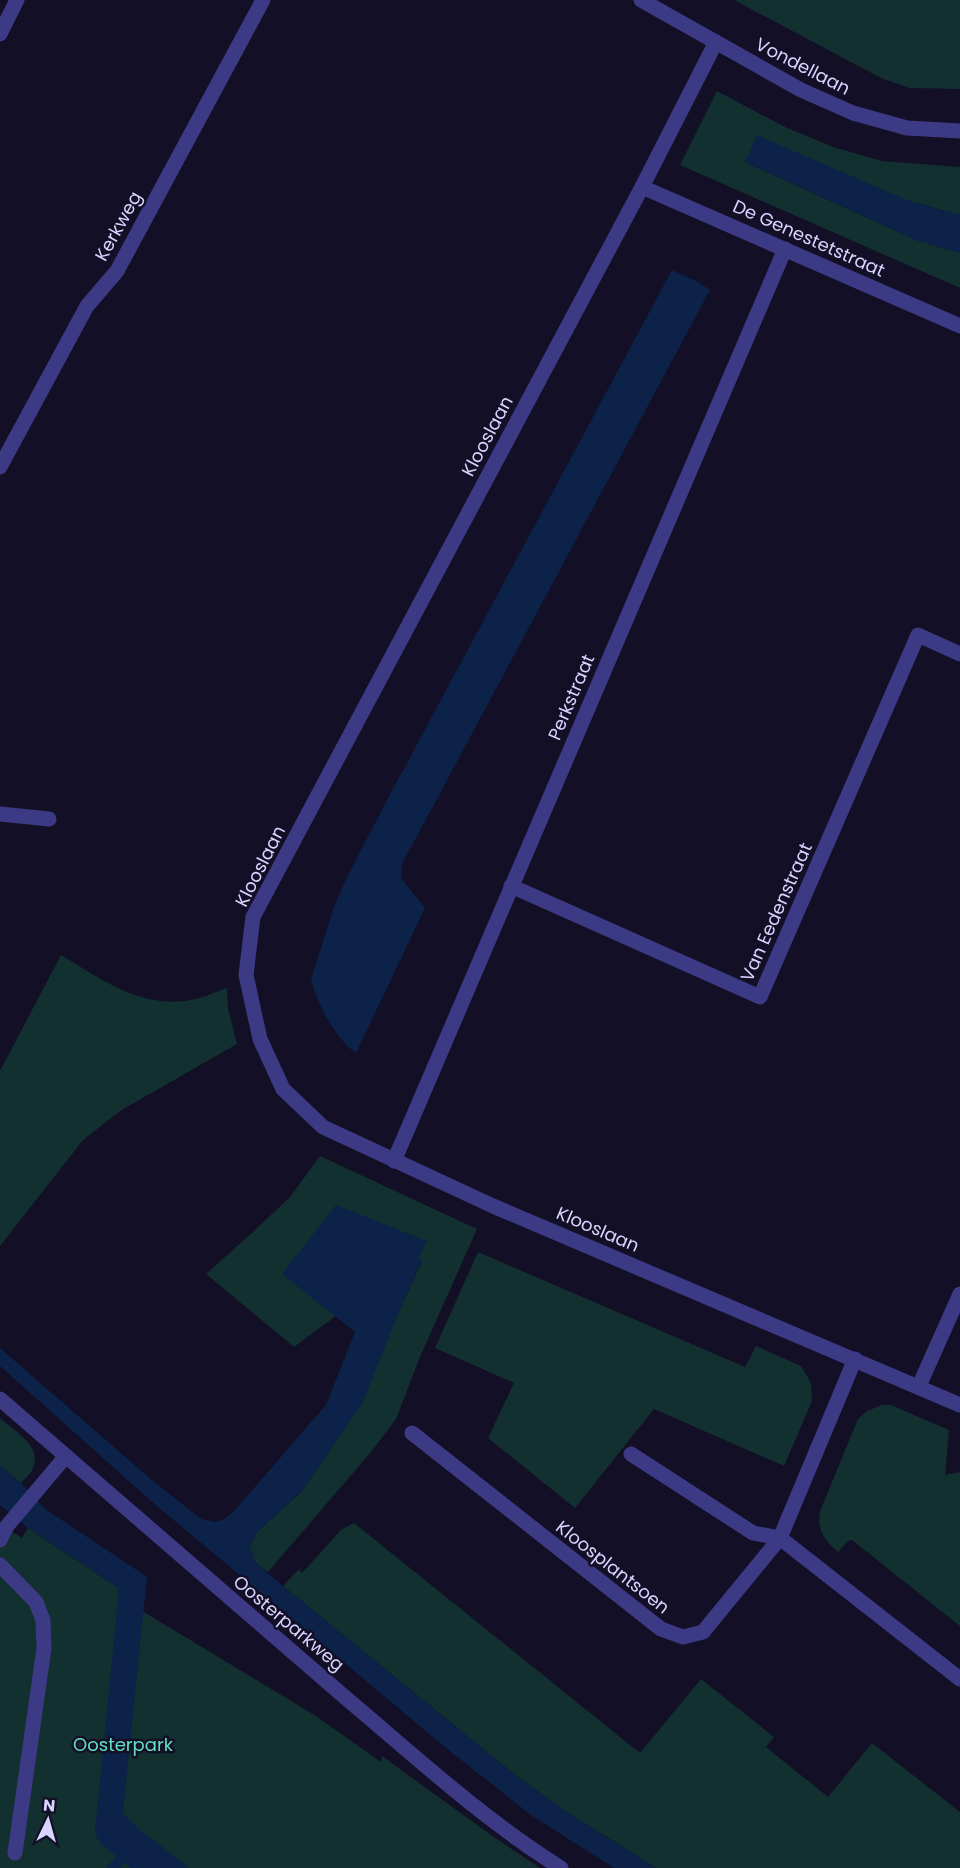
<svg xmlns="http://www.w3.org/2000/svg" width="960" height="1868" font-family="Poppins,sans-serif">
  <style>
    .green { fill: #12302f }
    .water { fill: #0c2248 }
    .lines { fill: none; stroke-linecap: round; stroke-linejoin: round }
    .minor { stroke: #3d3a85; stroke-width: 15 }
    .labels { text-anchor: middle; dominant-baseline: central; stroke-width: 5; stroke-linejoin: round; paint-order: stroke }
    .street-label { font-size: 18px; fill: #d9d4ff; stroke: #130f26 }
    .park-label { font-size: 18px; fill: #5fe0c0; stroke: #130f26 }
  </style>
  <rect width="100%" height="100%" fill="#130f26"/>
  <g class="green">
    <polygon points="734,0 960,0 960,89 910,88 881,78"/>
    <polygon points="717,91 785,127 833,147 882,161 960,167 960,215 909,201 745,162 916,240 960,253 960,288 680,165"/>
    <path d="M61,955C101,979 141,1009 191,1000C203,998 215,992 227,988L228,1008L237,1044L120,1111L83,1140L0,1246V1071Z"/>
    <polygon points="320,1156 477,1229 420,1357 396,1419 371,1452 268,1572 258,1565 253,1558 250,1545 257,1532 302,1491 400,1309 422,1261 418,1258 283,1274 336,1316 294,1347 206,1274 254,1231 290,1197"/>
    <polygon points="478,1252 745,1367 756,1346 801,1366 811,1383 812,1401 784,1466 654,1409 575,1508 488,1438 514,1383 435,1348"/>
    <path d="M882,1405H891L949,1430L945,1475L960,1472V1626L852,1540L848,1541L838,1552C824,1540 817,1530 820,1511L858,1419L867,1411Z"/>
    <path d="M0,1418C13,1430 43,1446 33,1468C31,1474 25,1478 21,1483L0,1466Z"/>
    <polygon points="354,1523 640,1753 701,1679 774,1737 766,1747 828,1797 872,1743 960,1812 960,1868 656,1868 570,1814 519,1778 283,1586 299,1569 302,1573 341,1530"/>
    <polygon points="0,1524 22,1538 28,1528 119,1588 119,1597 316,1716 381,1762 382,1756 491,1835 540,1868 0,1868"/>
  </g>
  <g class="water">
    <polygon points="757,135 909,201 960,215 960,253 916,240 745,162"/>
    <path d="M672,270L698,282L710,290L402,864L401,878L425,908L356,1053C336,1040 316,1002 311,979L335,904L348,875L386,802Z"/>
    <polygon points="336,1205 427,1241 418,1258 422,1260 400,1309 362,1404 302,1491 257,1532 250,1545 253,1558 258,1565 283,1586 519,1778 570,1814 656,1868 614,1868 531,1815 451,1752 151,1501 0,1366 0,1348 153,1481 201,1519 215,1522 226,1518 234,1511 326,1405 355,1332 282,1274"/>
    <path d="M0,1466L21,1483L45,1509L147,1577L123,1813L138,1828L189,1868H131L124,1863L120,1868H106L116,1856C107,1849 97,1844 95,1831L119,1588L28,1528L0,1505Z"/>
  </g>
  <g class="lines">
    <g class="minor">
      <polyline points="641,0 801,90 853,113 907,128 960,131"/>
      <polyline points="0,34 17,0"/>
      <polyline points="716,42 642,187 253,917 246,975 260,1039 283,1089 323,1127 493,1206 960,1405"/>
      <polyline points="642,187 960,326"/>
      <polyline points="0,467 87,306 117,271 263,0"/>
      <polyline points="0,814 49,819"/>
      <polyline points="511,886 760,997 918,635 960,654"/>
      <polyline points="394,1161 785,249"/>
      <polyline points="919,1386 960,1294"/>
      <path d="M0,1399C116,1499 231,1600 347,1699C416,1757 484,1820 561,1868"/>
      <polyline points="412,1433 661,1629 683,1637 703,1632 780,1538 855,1359"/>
      <polyline points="631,1454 753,1533 780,1538 960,1679"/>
      <polyline points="0,1540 7,1526 66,1456"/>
      <polyline points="0,1565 36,1602 43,1620 44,1648 15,1853"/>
    </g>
  </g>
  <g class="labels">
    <g class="street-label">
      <text transform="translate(803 66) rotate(27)">Vondellaan</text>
      <text transform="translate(118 226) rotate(-61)">Kerkweg</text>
      <text transform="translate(809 238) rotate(24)">De Genestetstraat</text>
      <text transform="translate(487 436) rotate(-62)">Klooslaan</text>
      <text transform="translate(571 697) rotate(-67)">Perkstraat</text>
      <text transform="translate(260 866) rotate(-63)">Klooslaan</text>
      <text transform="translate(776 912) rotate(-66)">Van Eedenstraat</text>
      <text transform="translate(598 1229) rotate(23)">Klooslaan</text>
      <text transform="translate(613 1567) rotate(38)">Kloosplantsoen</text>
      <text transform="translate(289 1623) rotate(40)">Oosterparkweg</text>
    </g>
    <g class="park-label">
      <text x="123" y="1744">Oosterpark</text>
    </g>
  </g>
  <g transform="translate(48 1820) rotate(5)" stroke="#130f26" stroke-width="4.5" paint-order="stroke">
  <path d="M0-4.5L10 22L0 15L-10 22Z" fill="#d9d4ff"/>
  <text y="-9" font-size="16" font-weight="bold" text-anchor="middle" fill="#d9d4ff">N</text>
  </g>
</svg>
